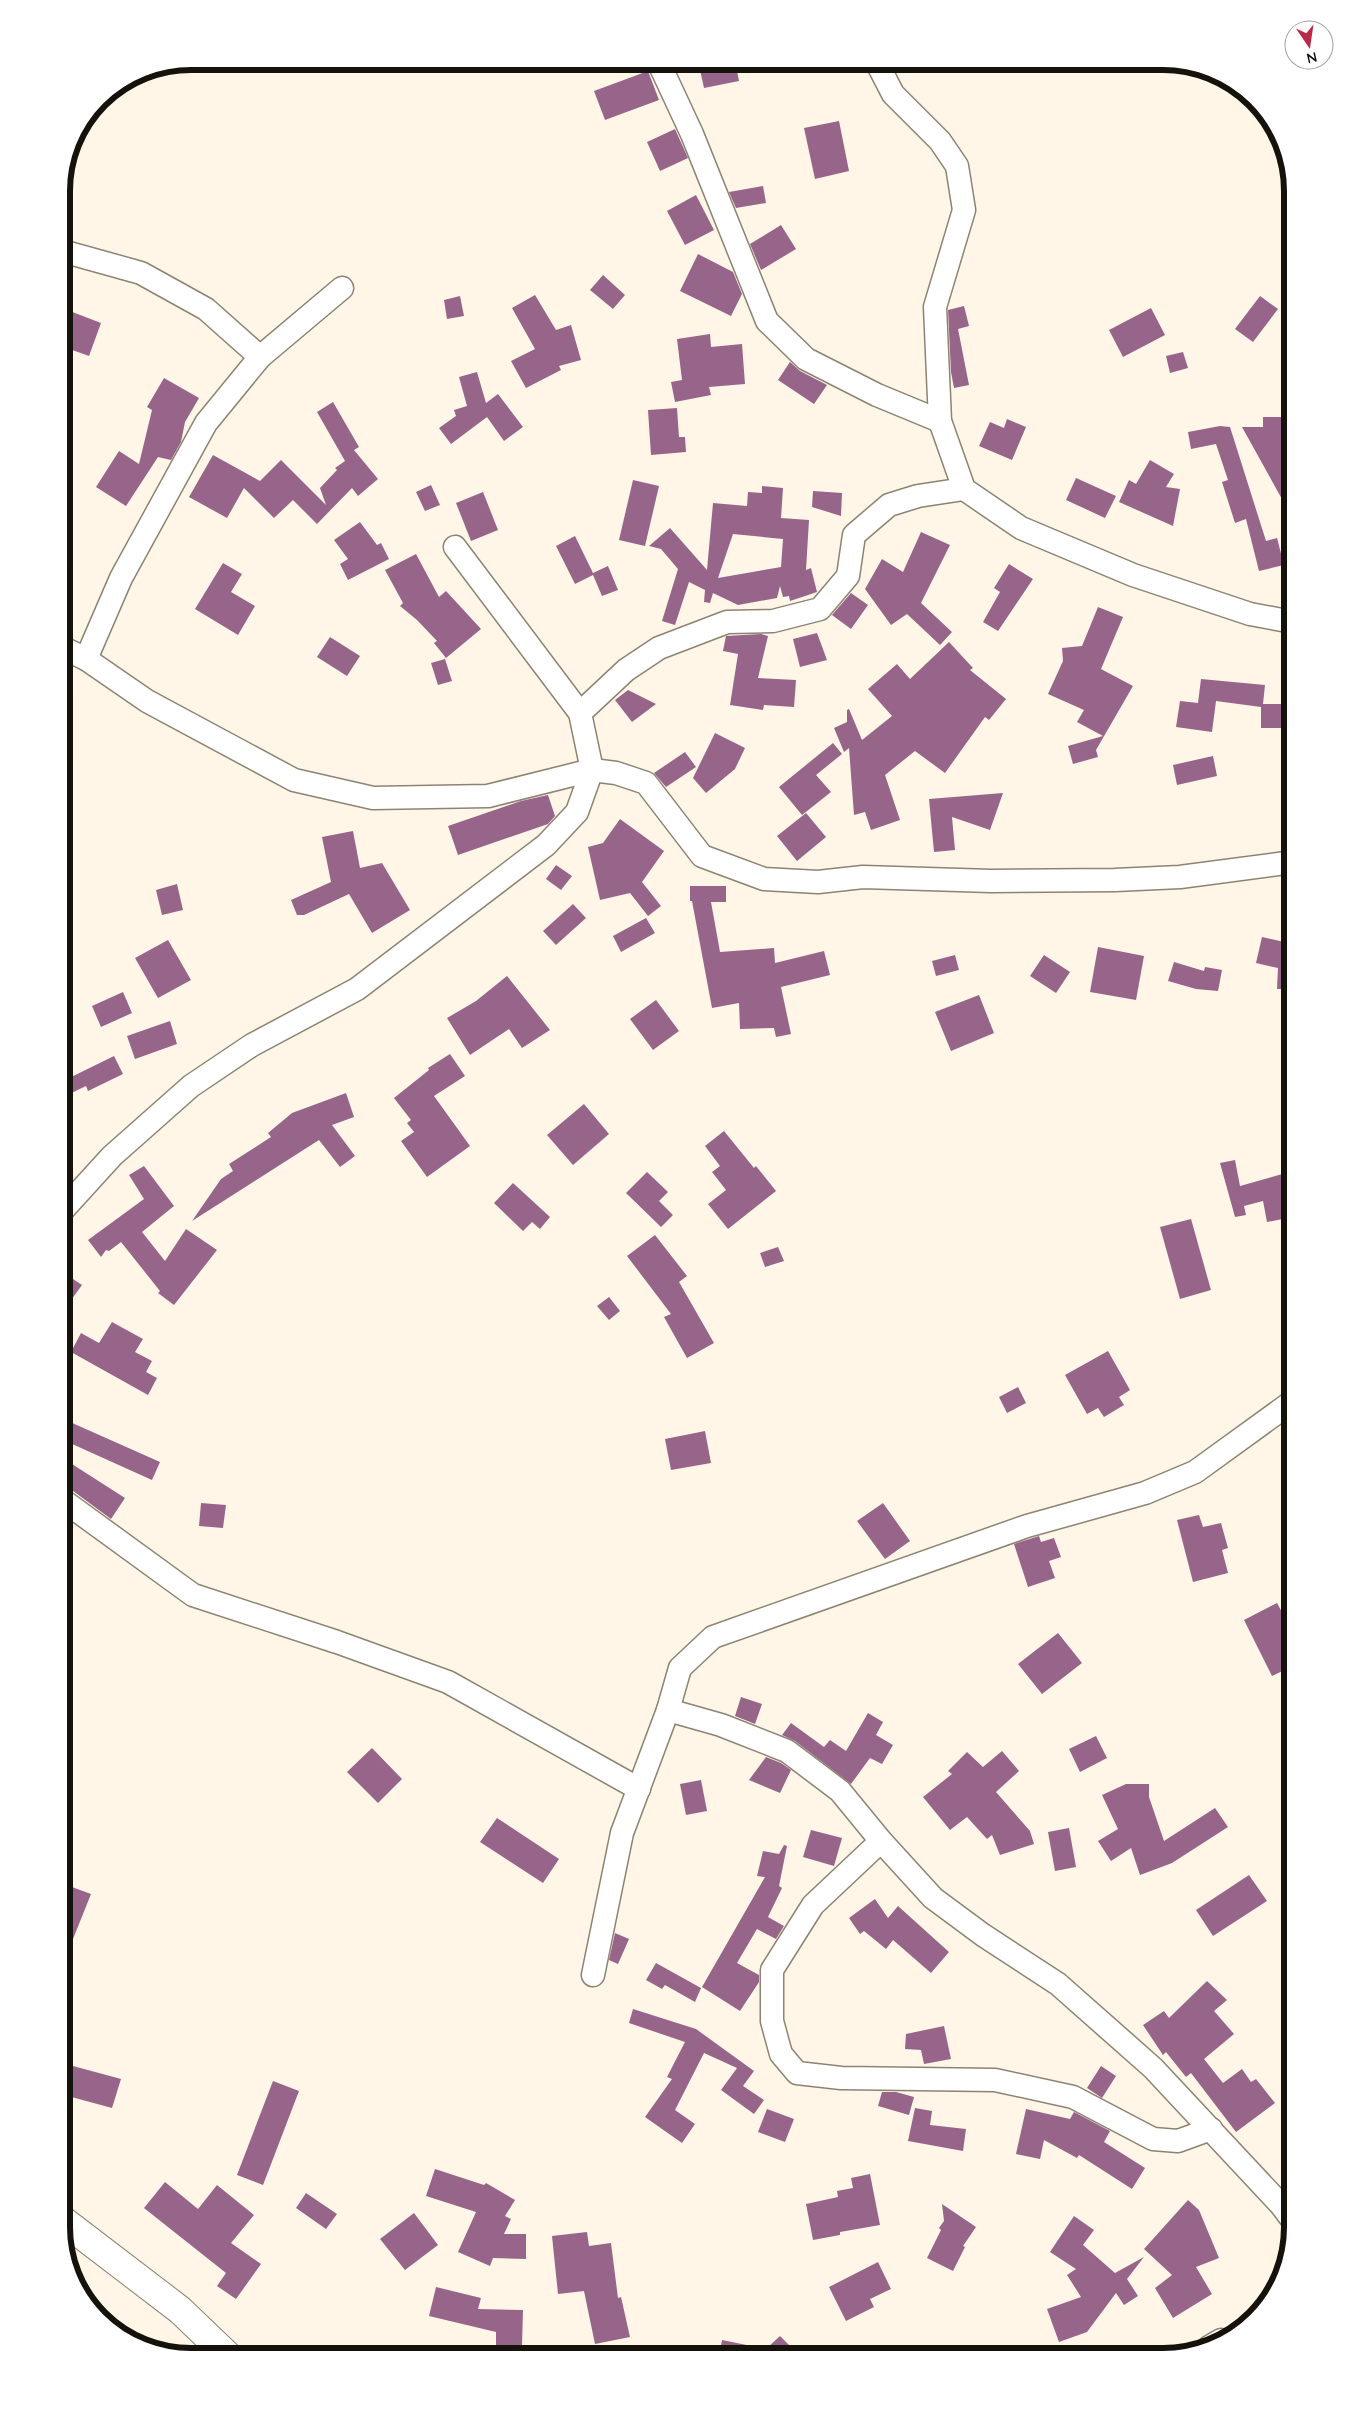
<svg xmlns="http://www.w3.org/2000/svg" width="1354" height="2418" font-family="Quicksand,sans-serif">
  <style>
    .building { fill: #97658a; fill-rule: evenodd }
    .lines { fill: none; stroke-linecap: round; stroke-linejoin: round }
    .street-casing { stroke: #8d8372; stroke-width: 25 }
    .secondary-casing { stroke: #8d8372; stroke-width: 30 }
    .street { stroke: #fff; stroke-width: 22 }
    .secondary { stroke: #fff; stroke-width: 28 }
    .rim { fill: none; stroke: #15110b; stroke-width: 6 }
  </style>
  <rect width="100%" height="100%" fill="#fff6e7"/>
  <g class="building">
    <polygon points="698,61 735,61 739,81 704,88"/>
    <polygon points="648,71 659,100 605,120 594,91"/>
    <polygon points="839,121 849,171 815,179 804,128"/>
    <polygon points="675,129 688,158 660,171 647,142"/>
    <polygon points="763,186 766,203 736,208 729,192"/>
    <polygon points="696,195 714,230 685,245 667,211"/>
    <polygon points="781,225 796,249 761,270 750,244"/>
    <polygon points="698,254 733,272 742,294 731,316 680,291"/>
    <polygon points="603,275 625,295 613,309 590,290"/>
    <polygon points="535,295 556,330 571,325 581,360 559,366 561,370 526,388 511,361 535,349 512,308"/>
    <polygon points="460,296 464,316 447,319 444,300"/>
    <polygon points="1260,296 1278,309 1253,342 1235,329"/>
    <polygon points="964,306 969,326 958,329 969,385 954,388 951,372 948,310"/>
    <polygon points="62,308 101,323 89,356 61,346"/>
    <polygon points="1151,308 1165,335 1123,357 1109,330"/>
    <polygon points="710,334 711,347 742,344 745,384 709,387 711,395 675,402 671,382 682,380 677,339"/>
    <polygon points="1183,352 1188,368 1170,373 1166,356"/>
    <polygon points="790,362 800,371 827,385 814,404 778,380"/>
    <polygon points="477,372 486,403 498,394 523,427 504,441 487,417 451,444 439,428 456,416 454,410 467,406 459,377"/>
    <polygon points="164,378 199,398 185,422 181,442 171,460 158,457 126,506 96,487 119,451 139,464 152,410 147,407"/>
    <polygon points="333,402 359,447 354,450 378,479 358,496 352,488 317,524 293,500 274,518 244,488 227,518 189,497 213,455 260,481 281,460 326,505 320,488 337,470 335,468 345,461 317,412"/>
    <polygon points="677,408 679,437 685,437 686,452 651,455 648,410"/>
    <polygon points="1263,417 1282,417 1281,459 1293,453 1293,519 1242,427 1263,427"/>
    <polygon points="1007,419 1026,427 1012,460 979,446 990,422 1004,428"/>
    <polygon points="1220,426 1230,427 1266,541 1277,538 1284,565 1259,571 1246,519 1235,523 1222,482 1228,480 1216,444 1191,449 1188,432"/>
    <polygon points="1150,460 1174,474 1166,487 1180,489 1173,526 1119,502 1129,480 1136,484"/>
    <polygon points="1076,478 1116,496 1105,518 1066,500"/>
    <polygon points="633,480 659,486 645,546 619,540"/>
    <polygon points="431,485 440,505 425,511 416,492"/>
    <path d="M762,486L783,488L781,518L809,520L806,570L811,568L817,592L790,601L789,596L783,597L780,586L777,598L738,605L713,593L710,603L704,602L705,590L689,582L675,625L662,621L678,569L661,549L649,546L670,528L707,570L713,503L747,506L748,492L762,493ZM733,534L783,539L781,567L718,578Z"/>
    <polygon points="813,491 842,493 841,516 812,507"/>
    <polygon points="483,492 498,530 471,541 456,503"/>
    <polygon points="360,522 377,545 381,543 389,559 348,580 340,564 348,559 334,540"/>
    <polygon points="921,532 950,545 921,603 952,632 940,645 907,614 891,625 865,589 882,559 903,572"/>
    <polygon points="575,536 593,573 608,566 618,590 602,596 593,575 575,584 556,546"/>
    <polygon points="416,554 439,597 446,591 481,629 446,658 434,643 437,641 417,620 400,606 403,603 385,570"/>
    <polygon points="223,563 242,574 231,592 255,606 238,635 195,609"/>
    <polygon points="1009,564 1033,579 998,631 983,622 1000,592 994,588"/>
    <polygon points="851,593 868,605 851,629 832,615"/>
    <polygon points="1098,607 1123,617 1101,669 1133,686 1096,750 1098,757 1073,764 1068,746 1103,736 1077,722 1084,710 1048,694 1063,661 1062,648 1082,646"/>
    <polygon points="817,633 827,660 800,667 793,639"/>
    <polygon points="761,634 768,636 758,678 796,680 794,707 764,705 763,710 730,705 738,654 723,651 726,636"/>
    <polygon points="330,637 360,656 347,676 317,657"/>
    <polygon points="949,642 973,668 970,670 1006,699 989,720 985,717 945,773 915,751 885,775 900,820 871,830 865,812 854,815 849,748 844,752 834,728 847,722 847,710 849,709 862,740 892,716 868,689 897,664 910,679"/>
    <polygon points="445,659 452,681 438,685 431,663"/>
    <polygon points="1201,679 1265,685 1263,704 1291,704 1291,728 1261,728 1261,707 1216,701 1212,732 1176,727 1180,701 1198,703"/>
    <polygon points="628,690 656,704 632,722 615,700"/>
    <polygon points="715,733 745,748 735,769 706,793 693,778"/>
    <polygon points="833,743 842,754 816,775 831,792 802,815 779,787"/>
    <polygon points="685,752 696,767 666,787 654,773"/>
    <polygon points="1213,756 1217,776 1177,785 1173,765"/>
    <polygon points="1003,793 990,830 952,817 955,850 934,852 929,799"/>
    <polygon points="548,795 555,816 548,824 458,855 448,826 521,801"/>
    <polygon points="806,813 826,837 797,861 777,836"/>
    <polygon points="620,819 664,851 642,882 661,906 648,916 630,893 600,900 588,847 603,843"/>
    <polygon points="353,831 360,868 382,863 410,910 372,933 349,894 304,915 297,915 291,900 331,882 322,837"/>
    <polygon points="556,865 572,876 561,890 546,879"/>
    <polygon points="177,884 183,910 162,915 156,890"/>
    <polygon points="690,886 726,886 726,902 711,902 720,952 774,948 775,963 824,951 830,975 781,987 791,1034 776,1037 774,1028 740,1029 739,1003 712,1008 692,901 690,901"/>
    <polygon points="573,904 586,918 556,945 543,931"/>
    <polygon points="646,918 655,933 621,952 613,936"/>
    <polygon points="1262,937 1293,944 1293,989 1277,989 1278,968 1256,963"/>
    <polygon points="168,940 191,980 158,998 135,958"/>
    <polygon points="1098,947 1144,956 1136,1000 1090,992"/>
    <polygon points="955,955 959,970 936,976 932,961"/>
    <polygon points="1044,955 1070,972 1056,993 1030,976"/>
    <polygon points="1174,962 1204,971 1205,967 1222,970 1218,991 1196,989 1168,981"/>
    <polygon points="507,976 550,1030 522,1048 509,1029 470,1055 447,1018 476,1001"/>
    <polygon points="123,992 132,1013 101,1027 92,1006"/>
    <polygon points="979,995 994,1033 951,1051 935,1012"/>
    <polygon points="656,1000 679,1031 653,1050 630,1019"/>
    <polygon points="170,1021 177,1044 135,1059 127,1036"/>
    <polygon points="450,1054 465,1076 434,1096 470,1146 427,1177 401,1141 414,1132 407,1123 411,1120 394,1098 429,1070 428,1068"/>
    <polygon points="114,1056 123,1074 88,1091 86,1086 61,1098 61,1082"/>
    <polygon points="346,1093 354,1117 332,1125 355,1156 340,1167 319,1140 192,1221 221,1179 233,1171 229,1164 271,1137 268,1133 292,1113"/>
    <polygon points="584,1104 609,1134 573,1165 547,1135"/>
    <polygon points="724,1131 754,1168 756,1166 776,1191 728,1229 708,1204 726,1190 712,1172 720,1166 705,1146"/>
    <polygon points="1235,1160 1240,1186 1293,1171 1293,1217 1267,1222 1263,1201 1244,1206 1246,1215 1235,1217 1220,1163"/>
    <polygon points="144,1166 174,1206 142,1232 165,1261 186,1229 217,1250 174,1305 158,1293 160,1291 121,1242 109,1251 106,1250 101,1257 88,1240 144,1199 129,1175"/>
    <polygon points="647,1172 668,1192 659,1201 673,1215 661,1227 626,1193"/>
    <polygon points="513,1183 550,1217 540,1229 532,1222 523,1231 494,1203"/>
    <polygon points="1191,1219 1211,1290 1180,1299 1160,1227"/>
    <polygon points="655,1235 687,1276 679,1282 714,1343 687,1358 664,1317 671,1314 627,1256"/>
    <polygon points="778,1247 784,1261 765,1267 760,1253"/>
    <polygon points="61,1271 82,1285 61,1314"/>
    <polygon points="609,1297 620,1311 609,1320 597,1306"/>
    <polygon points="112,1322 143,1339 135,1352 152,1361 146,1372 157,1378 148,1395 71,1352 81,1333 99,1343"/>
    <polygon points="1108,1351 1130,1390 1119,1397 1124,1405 1104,1417 1098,1408 1087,1414 1065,1375"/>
    <polygon points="1018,1387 1026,1403 1007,1413 999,1397"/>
    <polygon points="61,1418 160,1462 152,1480 61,1439"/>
    <polygon points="705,1431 711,1463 671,1470 665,1439"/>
    <polygon points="61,1457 125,1498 111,1519 69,1488 61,1486"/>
    <polygon points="201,1503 226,1505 223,1528 199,1526"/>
    <polygon points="883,1503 910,1541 885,1559 857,1521"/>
    <polygon points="1199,1515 1203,1527 1221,1523 1228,1548 1222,1550 1228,1573 1193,1582 1177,1520"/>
    <polygon points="1039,1536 1041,1542 1054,1538 1061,1557 1049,1561 1055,1578 1028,1587 1014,1544"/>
    <polygon points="1277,1603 1293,1632 1293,1666 1272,1676 1244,1620"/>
    <polygon points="1058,1633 1082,1663 1042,1694 1018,1664"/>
    <polygon points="741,1697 762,1704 755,1724 735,1716"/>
    <polygon points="868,1713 883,1722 876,1735 893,1745 882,1764 870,1758 851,1784 795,1741 782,1735 791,1723 824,1747 830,1740 846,1751"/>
    <polygon points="1096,1736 1107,1758 1080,1772 1069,1749"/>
    <polygon points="372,1748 402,1779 378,1803 347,1772"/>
    <polygon points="1002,1751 1019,1771 996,1792 1030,1831 1034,1844 1000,1855 992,1835 987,1839 967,1817 950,1830 923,1797 952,1774 948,1771 967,1752 983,1767"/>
    <polygon points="766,1757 781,1763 791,1770 780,1793 749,1780"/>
    <polygon points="701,1780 707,1811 686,1815 680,1784"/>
    <polygon points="1126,1784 1149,1784 1149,1797 1164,1841 1215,1808 1228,1827 1172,1863 1140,1875 1131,1848 1111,1861 1098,1841 1118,1829 1102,1795"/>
    <polygon points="497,1818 559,1859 543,1883 480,1842"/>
    <polygon points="1069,1828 1076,1867 1055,1871 1048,1832"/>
    <polygon points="811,1830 842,1838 834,1866 803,1857"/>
    <polygon points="784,1845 787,1846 779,1886 782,1888 768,1917 784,1926 776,1939 757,1929 737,1963 759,1975 759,1982 740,2011 702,1987 765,1877 757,1876 763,1851 779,1854"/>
    <polygon points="1249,1875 1267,1901 1213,1936 1196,1910"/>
    <polygon points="61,1883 91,1894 73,1939 61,1934"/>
    <polygon points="875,1899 888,1918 898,1906 949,1952 931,1973 893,1940 886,1949 864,1931 860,1934 849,1918"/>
    <polygon points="615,1933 629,1939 618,1964 609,1960"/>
    <polygon points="656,1963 701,1988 695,2002 665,1985 662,1989 646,1980"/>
    <polygon points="1207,1981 1227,2000 1214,2011 1234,2034 1204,2059 1223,2083 1242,2069 1251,2082 1256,2079 1275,2103 1236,2132 1191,2073 1186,2077 1166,2052 1163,2055 1143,2025 1164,2011 1169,2018"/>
    <polygon points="633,2009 696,2029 754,2071 743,2086 764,2100 754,2114 721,2090 737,2068 704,2053 675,2110 695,2124 682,2143 645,2117 672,2079 667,2077 685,2042 629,2023"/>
    <polygon points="944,2026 951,2059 924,2064 921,2050 905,2049 906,2034"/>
    <polygon points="73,2066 121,2079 112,2108 64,2095"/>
    <polygon points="1101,2066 1116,2076 1102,2098 1087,2088"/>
    <polygon points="273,2081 299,2091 263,2185 237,2175"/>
    <polygon points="882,2092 896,2092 914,2097 909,2115 878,2106"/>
    <polygon points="915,2108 932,2111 930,2125 966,2129 963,2151 908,2141"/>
    <polygon points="767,2109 794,2119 785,2142 758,2132"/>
    <polygon points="1026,2109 1070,2119 1074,2112 1110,2131 1104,2142 1145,2168 1132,2189 1079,2155 1077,2158 1044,2140 1040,2159 1016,2154"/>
    <polygon points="435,2169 484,2185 486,2183 515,2200 505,2216 511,2219 504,2234 526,2234 526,2259 493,2258 490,2266 458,2252 476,2212 426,2196"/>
    <polygon points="870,2174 880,2225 840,2232 840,2235 813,2240 806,2204 838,2197 837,2191 853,2188 851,2178"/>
    <polygon points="165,2182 198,2209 217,2185 254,2215 231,2243 261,2264 236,2299 217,2286 226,2273 144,2208"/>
    <polygon points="306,2193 337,2214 326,2229 296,2208"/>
    <polygon points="1188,2200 1199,2210 1219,2258 1196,2267 1212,2294 1173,2318 1155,2288 1172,2275 1144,2249"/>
    <polygon points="942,2204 976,2227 963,2246 965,2247 953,2271 927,2258 941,2230 939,2228 944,2221"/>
    <polygon points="414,2213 438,2245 405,2270 380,2239"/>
    <polygon points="1074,2216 1094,2230 1083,2245 1115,2273 1144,2257 1127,2279 1138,2296 1124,2305 1116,2293 1087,2332 1059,2342 1047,2309 1081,2297 1067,2275 1076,2269 1050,2252"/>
    <polygon points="587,2232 589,2246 611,2243 618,2298 621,2297 630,2337 595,2344 584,2291 558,2294 552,2236"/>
    <polygon points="878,2262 891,2289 870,2299 874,2307 846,2321 829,2287"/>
    <polygon points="436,2287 481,2298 478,2309 523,2310 522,2345 496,2345 496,2332 429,2316"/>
    <polygon points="780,2336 801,2357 719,2357 722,2340 766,2349"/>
  </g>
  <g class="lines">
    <g class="street-casing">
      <g id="street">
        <polyline points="658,61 692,134 767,321 806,359 877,395 940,421"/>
        <polyline points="876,61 893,94 940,141 957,166 964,210 935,307 940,421 964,489 1021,528 1133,575 1250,614 1293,622"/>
        <polyline points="62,251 141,273 206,309 260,357"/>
        <polyline points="61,647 86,659 147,701 294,780 373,798 488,796 592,770 616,773 646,783 702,856 764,879 818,882 863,877 991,881 1115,880 1180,877 1293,862"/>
        <polyline points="86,659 121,578 206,423 260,357 342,288"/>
        <polyline points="580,713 626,670 659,648 727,622 773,621 820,609 848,576 854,535 889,505 918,496 964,489"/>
        <polyline points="61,1212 112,1156 191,1086 252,1045 357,989 546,845 577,812 592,770 580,713 455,547"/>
        <polyline points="61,1499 193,1595 337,1642 448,1682 639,1789"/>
        <polyline points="668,1710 721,1725 787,1751 840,1791 881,1841 933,1898 983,1935 1058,1984 1153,2068 1281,2205 1293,2221"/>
        <polyline points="881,1841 813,1905 772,1970 772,2021 781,2054 797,2073 841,2078 995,2080 1073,2097 1153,2139 1178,2141 1211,2129"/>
        <polyline points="593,1975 622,1833 668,1710 680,1668 713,1637 1027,1526 1145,1493 1195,1472 1293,1401"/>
        <polyline points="1209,2347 1221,2340"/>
      </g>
    </g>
    <g class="secondary-casing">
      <polyline id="secondary" points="61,2219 180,2310 228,2356"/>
    </g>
    <use href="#street" class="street"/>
    <use href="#secondary" class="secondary"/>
  </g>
  <path d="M0 0H1354V2418H0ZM191 70H1163A121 121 0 0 1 1284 191V2227A121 121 0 0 1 1163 2348H191A121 121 0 0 1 70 2227V191A121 121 0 0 1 191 70Z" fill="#fff" fill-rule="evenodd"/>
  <path class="rim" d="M191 70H1163A121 121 0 0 1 1284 191V2227A121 121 0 0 1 1163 2348H191A121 121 0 0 1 70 2227V191A121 121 0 0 1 191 70Z"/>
  <g transform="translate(1309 45) rotate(167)"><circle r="24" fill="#ffffff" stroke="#a1a09d"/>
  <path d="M0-4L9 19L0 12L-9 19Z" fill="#b92845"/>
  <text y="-8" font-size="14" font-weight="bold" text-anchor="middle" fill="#15110b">N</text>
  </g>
</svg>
